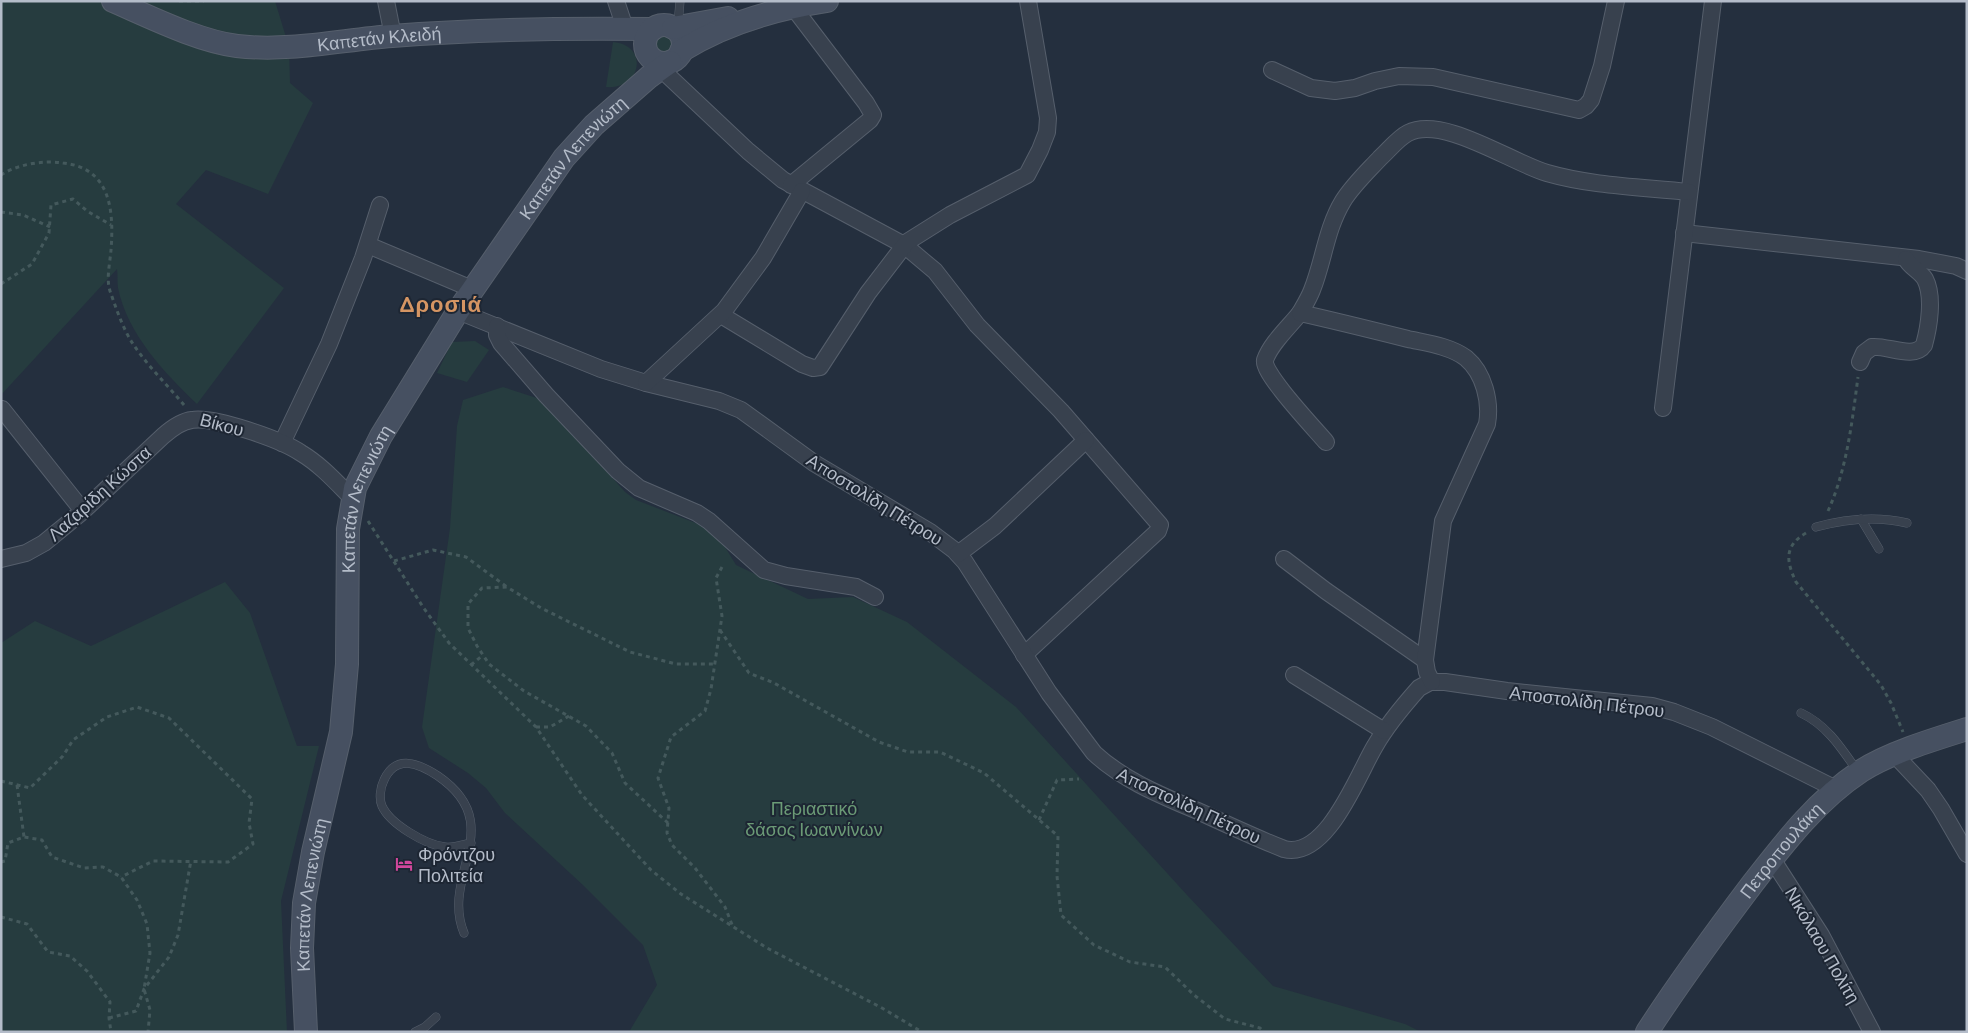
<svg xmlns="http://www.w3.org/2000/svg" width="1968" height="1033" font-family="Barlow,sans-serif">
  <style>
    .green { fill: #263c3f }
    .lines { fill: none; stroke-linecap: round; stroke-linejoin: round }
    .lane-casing { stroke: #565f6c; stroke-width: 9 }
    .street-casing { stroke: #565f6c; stroke-width: 18 }
    .secondary-casing { stroke: #565f6c; stroke-width: 24 }
    .path { stroke: #44595c; stroke-width: 3; stroke-dasharray: 4 4; stroke-linecap: butt }
    .lane { stroke: #38414e; stroke-width: 8 }
    .street { stroke: #38414e; stroke-width: 16 }
    .secondary { stroke: #465061; stroke-width: 22 }
    .labels { text-anchor: middle; dominant-baseline: central; stroke-width: 4; stroke-linejoin: round; paint-order: stroke }
    .street-label { font-size: 18px; fill: #b4bcc9; stroke: #1d2633 }
    .park-label { font-size: 18px; fill: #6b9a76; stroke: #1d2633 }
    .poi-label { font-size: 18px; fill: #b4bcc9; stroke: #1d2633; text-anchor: start }
    .district-label { font-size: 22px; font-weight: bold; letter-spacing: 1px; fill: #d59563; stroke: #1d2633 }
  </style>
  <rect width="100%" height="100%" fill="#242f3e"/>
  <g class="green">
    <path d="M1,1H275L289,47L290,83L313,103L268,194L206,170L176,204L284,288L197,404C164,372 128,335 118,288C117,282 118,275 117,269L1,395Z"/>
    <polygon points="664,32 673,37 676,43 675,51 658,57 652,52 650,45 652,38"/>
    <path d="M613,42C649,45 642,90 606,87Z"/>
    <polygon points="475,341 489,350 467,382 437,373 452,342"/>
    <polygon points="503,387 543,400 625,492 636,500 706,527 719,537 736,565 808,599 853,597 907,622 1016,707 1187,895 1273,986 1405,1024 1421,1032 629,1032 657,985 643,945 584,886 505,813 486,788 468,773 429,748 422,727 450,528 457,426 463,400"/>
    <polygon points="225,582 250,613 297,746 319,746 281,901 287,1032 1,1032 1,643 35,621 91,646"/>
  </g>
  <g class="lines">
    <g class="lane-casing">
      <g id="lane">
        <polyline points="678,25 680,1"/>
        <polyline points="1861,519 1879,549"/>
        <path d="M1816,527C1845,519 1877,516 1907,523"/>
        <path d="M1801,713C1827,725 1842,749 1858,772"/>
        <path d="M464,933C440,875 509,825 438,776C418,763 396,754 384,780C380,788 379,799 382,806C390,824 426,845 445,847C454,848 462,845 471,843"/>
        <polyline points="415,1032 425,1027 436,1017"/>
      </g>
    </g>
    <g class="street-casing">
      <g id="street">
        <polyline points="386,1 393,36"/>
        <polyline points="616,1 625,28"/>
        <polyline points="661,69 748,151 783,180 904,245 935,271 977,325 1061,411 1160,525 1158,531 1024,655"/>
        <polyline points="1272,70 1311,88 1335,91 1355,88 1375,81 1399,76 1433,77 1579,110 1586,106 1591,100 1602,66 1616,1"/>
        <polyline points="791,185 870,120 873,115 866,103 793,7"/>
        <polyline points="1684,233 1919,259 1956,266 1967,271"/>
        <polyline points="368,245 472,289"/>
        <path d="M458,311L601,369L646,383L719,401L741,410L814,463L930,532L954,550L965,562L1049,693L1094,753C1124,781 1163,796 1200,812C1228,825 1256,838 1284,849C1327,860 1358,774 1375,746C1387,725 1403,706 1419,688L1430,682H1445L1507,691L1652,706L1674,712L1712,727L1836,789"/>
        <path d="M1300,313C1289,327 1271,343 1265,360C1261,372 1316,430 1326,442"/>
        <polyline points="721,315 802,364 813,368 820,367 868,293 907,242 950,215 1027,175 1040,150 1047,132 1048,118 1028,1"/>
        <polyline points="497,326 497,335 501,343 546,395 618,471 639,488 697,513 709,521 764,570 786,576 856,587 875,597"/>
        <path d="M1860,362L1864,353L1872,347C1887,345 1914,360 1924,345C1929,327 1934,296 1925,279C1920,271 1910,267 1906,259"/>
        <polyline points="646,383 724,311 763,258 802,191"/>
        <polyline points="1663,408 1713,1"/>
        <polyline points="2,409 83,511"/>
        <polyline points="282,443 329,344 363,258 380,205"/>
        <polyline points="958,554 995,526 1086,440"/>
        <path d="M1,559L26,553L44,543L83,511L163,436C171,429 181,421 192,420C214,416 282,440 301,453C321,465 336,482 352,498"/>
        <polyline points="1284,559 1326,591 1425,660"/>
        <polyline points="1294,675 1384,731"/>
        <path d="M1432,682L1427,672L1425,660L1443,521L1487,424C1491,402 1484,373 1466,358C1450,346 1426,343 1408,339C1372,330 1336,321 1300,313C1304,306 1309,298 1312,290C1324,260 1326,229 1343,201C1353,185 1368,171 1380,158C1389,150 1398,138 1408,133C1443,115 1512,163 1547,173C1592,186 1642,187 1689,192"/>
        <polyline points="1895,755 1928,790 1941,809 1967,854"/>
        <polyline points="1772,859 1821,935 1872,1032"/>
      </g>
    </g>
    <g class="secondary-casing">
      <g id="secondary">
        <path id="s1" d="M113,1C150,17 198,41 237,46C289,52 341,40 392,36C478,29 567,28 653,29"/>
        <circle cx="664" cy="44" r="19"/>
        <polyline points="673,28 728,18"/>
        <path d="M681,51C725,23 775,9 827,1"/>
        <path id="s2" d="M306,1032L302,948L304,903L313,852L341,732L347,664L348,529L355,488L381,436L458,311L564,158L594,125L649,77L670,62"/>
        <path id="s3" d="M1647,1032C1680,981 1716,932 1753,883C1785,842 1817,800 1861,771C1889,753 1935,739 1967,729"/>
      </g>
    </g>
    <g class="path">
      <polyline points="179,1 204,1"/>
      <path d="M1,175C18,164 44,160 63,163C111,168 114,211 111,250C110,263 106,279 110,291C116,308 123,329 133,344C147,365 167,385 184,405"/>
      <polyline points="1,212 23,215 50,227"/>
      <polyline points="1,284 32,264 49,233 51,205 73,199 87,211 111,225"/>
      <path d="M1828,511C1847,469 1852,422 1858,377"/>
      <polyline points="368,521 423,607 449,643 536,727 582,795 651,870 681,894 767,948 882,1008 922,1032"/>
      <path d="M1806,533C1784,546 1786,561 1796,582L1881,685L1891,703L1903,732"/>
      <polyline points="394,561 433,550 466,557 507,587"/>
      <polyline points="722,567 716,578 722,616 711,689 705,711 671,737 658,778 669,808 667,833 672,845 695,868 725,907 733,927"/>
      <polyline points="720,630 749,673 774,683 879,742 908,752 940,752 984,773 1058,836 1057,876 1061,915 1094,945 1130,962 1165,967 1194,995 1225,1019 1260,1028 1264,1032"/>
      <polyline points="471,665 483,655"/>
      <polyline points="536,727 550,727 569,716"/>
      <polyline points="1,781 30,788 63,756 73,740 107,717 137,707 169,718 252,799 249,823 253,844 228,862 153,861 121,877"/>
      <polyline points="17,785 24,837"/>
      <polyline points="1039,820 1057,780 1079,779"/>
      <polyline points="668,823 625,783 612,753 586,726 524,691 489,664 477,646 468,628 468,604 482,588 507,587 541,608 630,652 676,664 714,664"/>
      <polyline points="1,862 5,861 8,843 24,837 42,840 52,857 84,868 103,867 121,877 137,900 147,924 150,953 144,989 150,1010 148,1032"/>
      <polyline points="1,917 27,924 48,952 70,956 87,971 110,1002 109,1018 111,1032"/>
      <polyline points="109,1018 136,1011 144,989 169,957 178,935 191,860"/>
    </g>
    <use href="#lane" class="lane"/>
    <use href="#street" class="street"/>
    <use href="#secondary" class="secondary"/>
  </g>
  <defs>
    <g id="hotel-bare" transform="scale(1.35)"><path d="M-6-4.5h1.5V1H6V5H4.5V3h-9V5H-6ZM-4 0a1.8 1.8 0 1 1 3.6 0ZM.5 0V-2.5h3Q6-2.5 6 0Z" fill="#d1479c" stroke="#1d2633" stroke-width="2.5" paint-order="stroke"/></g>
  </defs>
  <g fill-rule="evenodd">
    <use href="#hotel-bare" x="404" y="864"/>
  </g>
  <g class="labels">
    <g class="street-label">
      <text stroke="none"><textPath href="#s1" startOffset="275">Καπετάν Κλειδή</textPath></text>
      <text stroke="none"><textPath href="#s2" startOffset="946">Καπετάν Λεπενιώτη</textPath></text>
      <text transform="translate(222 424) rotate(15)">Βίκου</text>
      <text transform="translate(99 493) rotate(-42)">Λαζαρίδη Κώστα</text>
      <text stroke="none"><textPath href="#s2" startOffset="541">Καπετάν Λεπενιώτη</textPath></text>
      <text transform="translate(875 499) rotate(32)">Αποστολίδη Πέτρου</text>
      <text transform="translate(1587 701) rotate(7)">Αποστολίδη Πέτρου</text>
      <text transform="translate(1189 805) rotate(25)">Αποστολίδη Πέτρου</text>
      <text stroke="none"><textPath href="#s3" startOffset="226">Πετροπουλάκη</textPath></text>
      <text stroke="none"><textPath href="#s2" startOffset="138">Καπετάν Λεπενιώτη</textPath></text>
      <text transform="translate(1823 945) rotate(60)">Νικόλαου Πολίτη</text>
    </g>
    <g class="park-label">
      <text x="814" y="808">Περιαστικό<tspan x="814" dy="21">δάσος Ιωαννίνων</tspan></text>
    </g>
    <g class="poi-label">
      <text x="418" y="854">Φρόντζου<tspan x="418" dy="21">Πολιτεία</tspan></text>
    </g>
    <g class="district-label">
      <text x="441" y="303">Δροσιά</text>
    </g>
  </g>
  <rect width="1968" height="1033" fill="none" stroke="#b4bcc9" stroke-width="5"/>
</svg>
